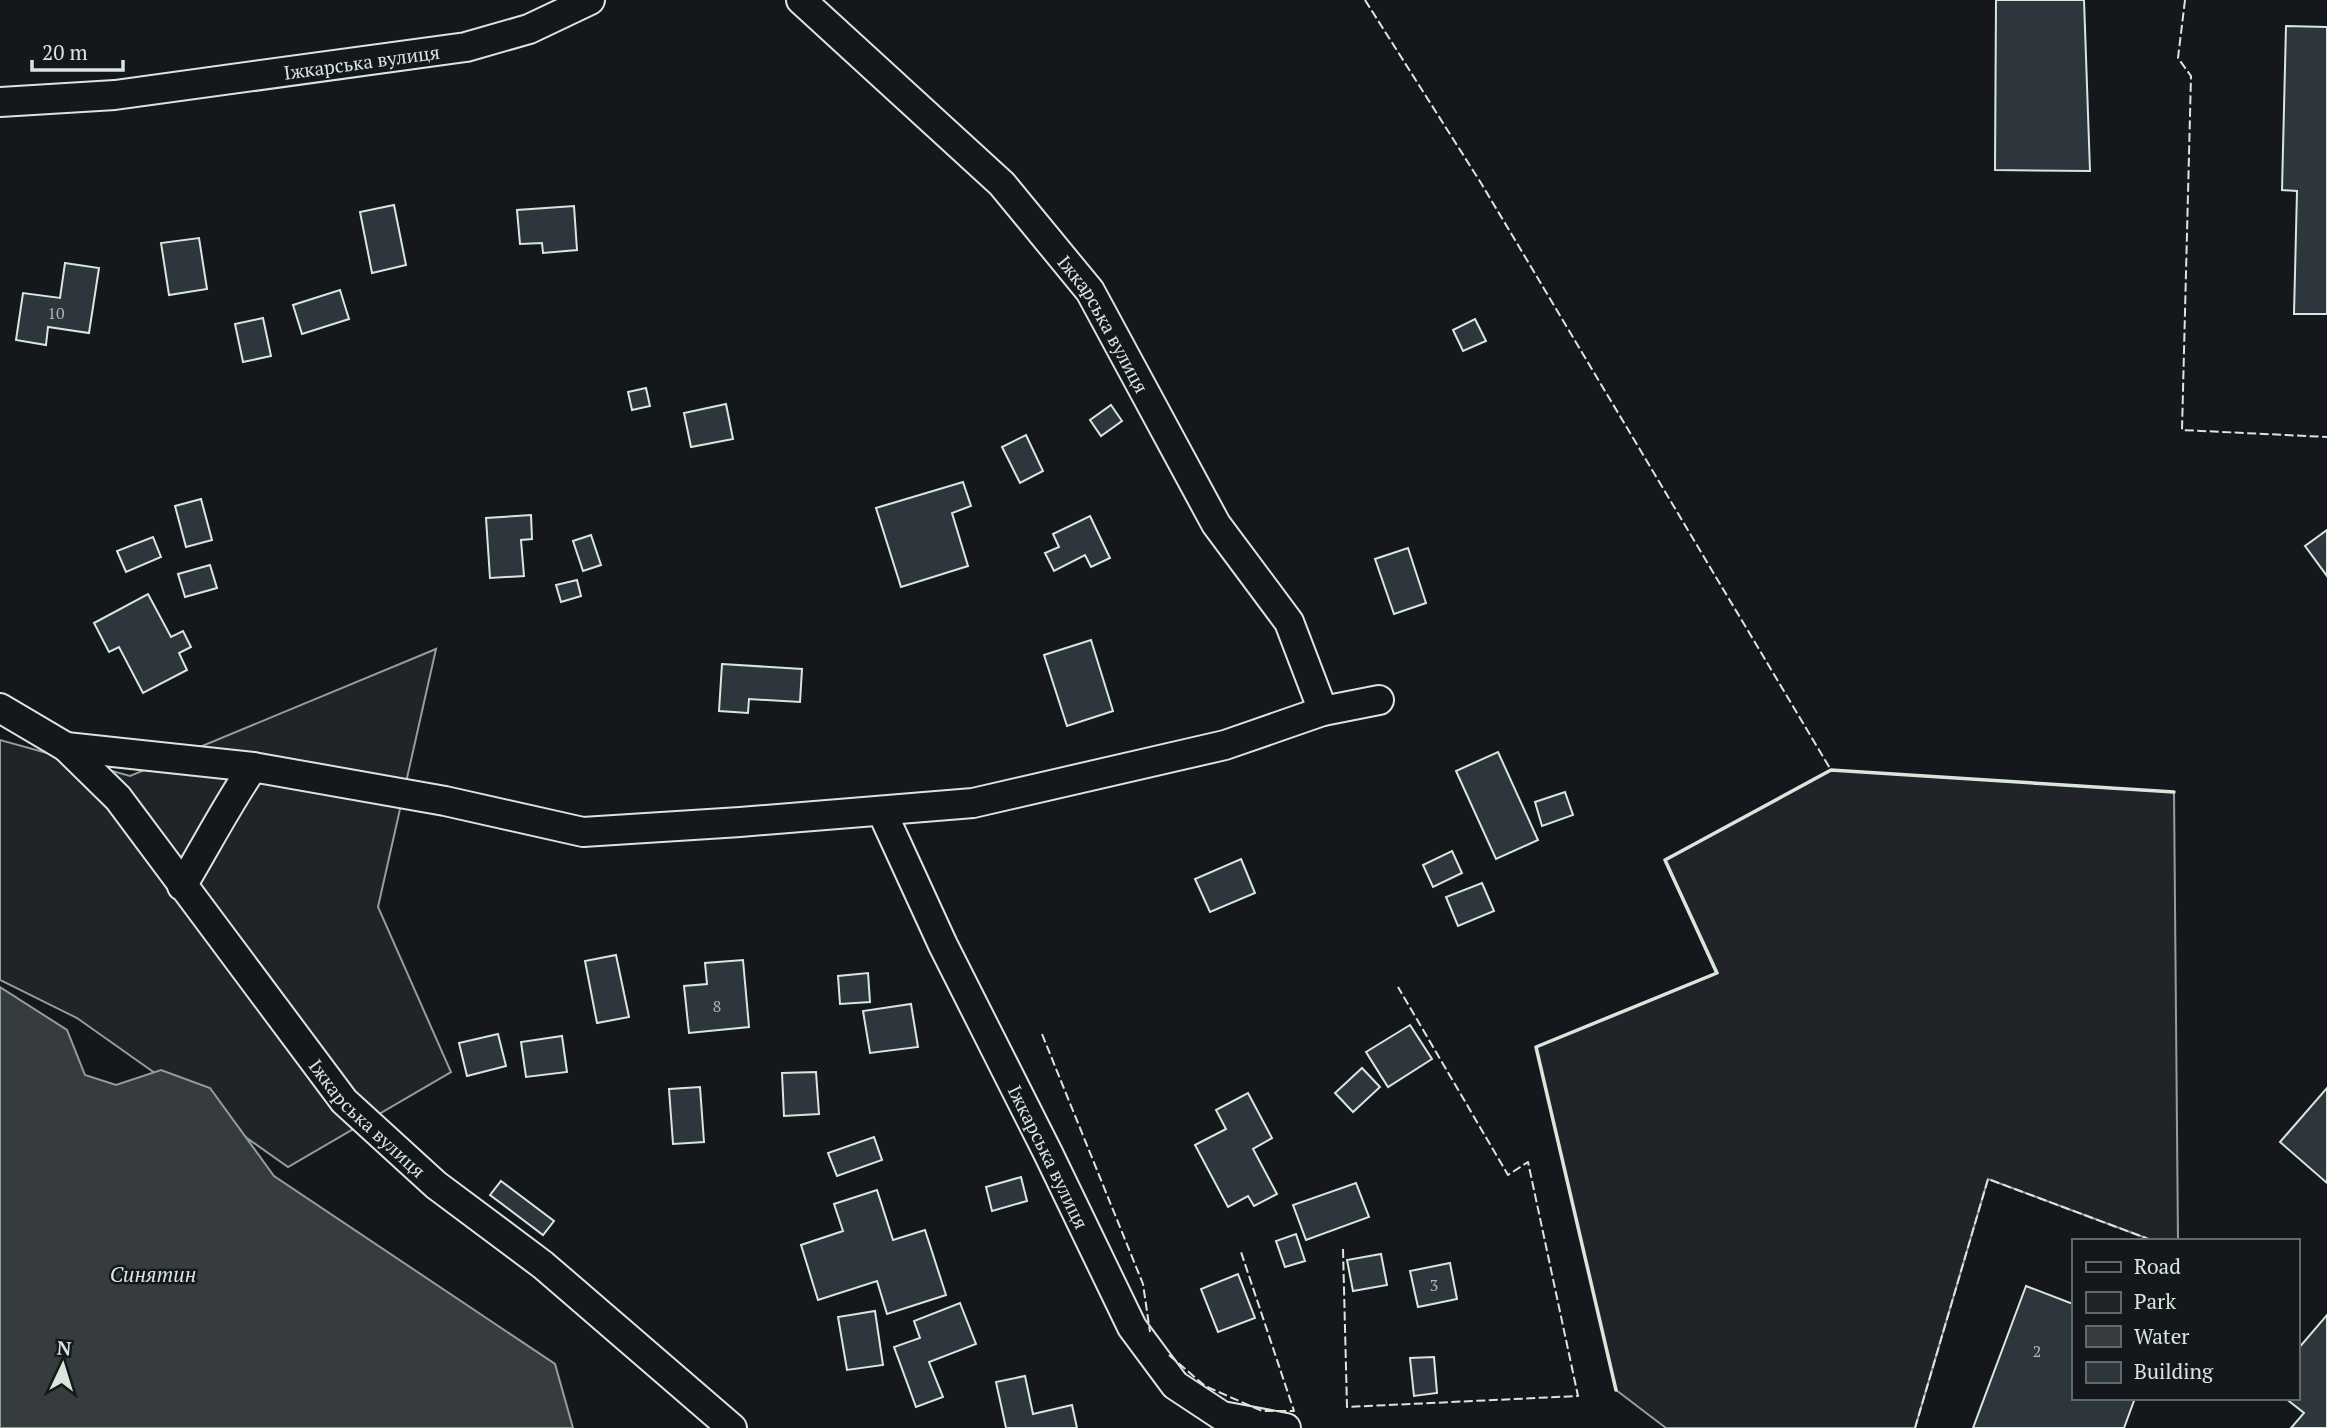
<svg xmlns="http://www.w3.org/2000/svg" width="2327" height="1428" font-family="'PT Serif',serif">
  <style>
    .green { fill: #202428; stroke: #939e99; stroke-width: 2 }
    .water { fill: #363b3e; stroke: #939e99; stroke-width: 2 }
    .building { fill: #2c363c; stroke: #d8e6dc; stroke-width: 2 }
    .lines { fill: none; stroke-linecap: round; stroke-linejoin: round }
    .street-casing { stroke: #d8e6dc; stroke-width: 32 }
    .street { stroke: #14181c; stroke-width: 28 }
    .fence { stroke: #d8e6dc; stroke-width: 2; stroke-dasharray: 9 3.5; stroke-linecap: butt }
    .wall { stroke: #d8e6dc; stroke-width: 3.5 }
    .labels { text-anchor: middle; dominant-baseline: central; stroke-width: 5; stroke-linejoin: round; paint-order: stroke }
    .number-label { font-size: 16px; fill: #adbab4 }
    .street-label { font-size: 19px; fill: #d8e6dc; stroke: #14181c }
    .water-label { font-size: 21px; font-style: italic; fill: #d8e6dc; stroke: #14181c }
  </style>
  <rect width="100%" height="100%" fill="#14181c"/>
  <g class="green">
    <polygon points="436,649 378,907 451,1072 288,1167 77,1018 0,980 0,740 130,776"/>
    <polygon points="1831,770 2174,792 2178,1241 2154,1241 1988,1179 1915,1428 1666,1428 1616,1390 1536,1047 1716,973 1665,860"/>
  </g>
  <polygon class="water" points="0,987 67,1030 85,1075 116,1085 161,1070 210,1088 274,1176 555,1364 573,1428 0,1428"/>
  <g class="building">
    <polygon points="1996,0 2084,0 2090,171 1995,170"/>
    <polygon points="2286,26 2327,27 2327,314 2294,314 2297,191 2282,190"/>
    <polygon points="394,205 406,265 372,273 360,212"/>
    <polygon points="574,206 577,250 543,253 542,243 520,244 517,210"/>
    <polygon points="199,238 207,289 169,295 161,243"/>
    <polygon points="65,263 99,268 89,333 48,327 46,345 16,340 23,293 60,298"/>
    <polygon points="340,290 349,319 302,334 293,305"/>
    <polygon points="263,318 271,356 243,362 235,324"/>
    <polygon points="1475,319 1486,341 1463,351 1453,330"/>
    <polygon points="646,388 650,406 632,410 628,392"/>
    <polygon points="726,404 733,439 691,447 684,413"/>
    <polygon points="1111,405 1122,421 1101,436 1090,420"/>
    <polygon points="1026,435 1043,471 1020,483 1002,447"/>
    <polygon points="963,482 971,506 952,513 968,566 901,587 876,508"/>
    <polygon points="201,499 212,540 186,547 175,506"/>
    <polygon points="531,515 532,539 521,540 524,576 490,578 486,518"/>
    <polygon points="1090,516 1110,558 1091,567 1085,555 1054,571 1045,553 1059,547 1053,534"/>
    <polygon points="2327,530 2327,576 2305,546"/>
    <polygon points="591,535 601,565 583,571 573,541"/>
    <polygon points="153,537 161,557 126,572 117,551"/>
    <polygon points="1408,548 1426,603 1394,614 1375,559"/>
    <polygon points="210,565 217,588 185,597 178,574"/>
    <polygon points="577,580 581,596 561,602 556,585"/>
    <polygon points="148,594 171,637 183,631 191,647 179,653 187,670 143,693 119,647 109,652 94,623"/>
    <polygon points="1091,640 1113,711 1067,726 1044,655"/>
    <polygon points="722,664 802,669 800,702 749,699 748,713 719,711"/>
    <polygon points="1498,752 1538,840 1496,859 1456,771"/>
    <polygon points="1565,792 1573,815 1542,826 1535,802"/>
    <polygon points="1452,851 1462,873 1433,887 1423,865"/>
    <polygon points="1241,859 1255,893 1210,912 1195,879"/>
    <polygon points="1482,883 1494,911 1458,926 1446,897"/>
    <polygon points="616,955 629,1017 597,1023 585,961"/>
    <polygon points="743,960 749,1027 689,1033 684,986 707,984 705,963"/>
    <polygon points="868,973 870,1002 840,1004 838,976"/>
    <polygon points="911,1004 918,1047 870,1053 863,1011"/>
    <polygon points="1410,1025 1432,1059 1388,1087 1366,1052"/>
    <polygon points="498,1034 506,1066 467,1076 459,1043"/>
    <polygon points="562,1036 567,1072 526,1077 521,1042"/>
    <polygon points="1362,1068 1380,1087 1353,1112 1335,1093"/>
    <polygon points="816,1072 819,1114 784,1116 782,1073"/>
    <polygon points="700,1087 704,1142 673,1144 669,1089"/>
    <polygon points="2327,1088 2327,1183 2280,1142"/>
    <polygon points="1248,1093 1272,1138 1253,1149 1277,1194 1254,1206 1248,1196 1228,1207 1195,1145 1226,1129 1216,1110"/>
    <polygon points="874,1137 882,1160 837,1176 828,1153"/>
    <polygon points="1021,1177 1027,1201 992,1211 986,1187"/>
    <polygon points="501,1181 554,1221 543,1235 490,1195"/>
    <polygon points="1356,1183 1369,1217 1306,1240 1293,1205"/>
    <polygon points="877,1190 893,1240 925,1230 946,1295 887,1314 877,1281 818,1300 801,1245 843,1231 834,1204"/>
    <polygon points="1296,1234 1305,1261 1285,1267 1276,1241"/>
    <polygon points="1381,1254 1387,1285 1353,1291 1347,1260"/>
    <polygon points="1450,1263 1457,1299 1418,1307 1410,1271"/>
    <polygon points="1238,1274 1255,1318 1218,1332 1201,1289"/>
    <polygon points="2026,1286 2073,1304 2073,1398 2135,1398 2124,1428 1973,1428"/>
    <polygon points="960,1303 976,1344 929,1362 943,1397 916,1407 894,1347 920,1338 914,1321"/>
    <polygon points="875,1311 883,1365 847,1370 838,1317"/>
    <polygon points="2327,1315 2327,1428 2291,1428 2304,1413 2285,1398 2297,1398 2297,1350"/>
    <polygon points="1434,1357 1437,1393 1414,1396 1410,1358"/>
    <polygon points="1025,1376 1033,1414 1072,1405 1077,1428 1006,1428 996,1382"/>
  </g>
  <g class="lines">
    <g class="street-casing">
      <g id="street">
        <path id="s1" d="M801,0L1002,184L1090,291L1216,524L1289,622L1323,711"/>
        <path id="s2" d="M0,102L115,95L466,47L529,29L590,0"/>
        <path id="s3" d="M0,708L66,747L118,798L344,1101L436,1185L543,1265L732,1428"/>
        <polyline points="66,747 253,767 445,801 583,832 740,822 973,803 1225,745 1323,711 1379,700"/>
        <path id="s4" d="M882,812L943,945L1048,1153L1132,1327L1175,1385L1222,1416L1286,1428"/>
        <path d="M182,886C206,846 227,805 253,767"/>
      </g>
    </g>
    <use href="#street" class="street"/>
    <g class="fence">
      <polyline points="1365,0 1481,183 1831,770"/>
      <polyline points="2185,0 2178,58 2191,76 2182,430 2327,437"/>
      <polyline points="1042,1034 1143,1284 1150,1332"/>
      <polyline points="1343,1249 1347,1407 1578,1396 1528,1162 1508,1175 1398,987"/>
      <polyline points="1169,1355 1205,1386 1262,1411 1294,1411 1241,1252"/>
      <polyline points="1915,1428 1988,1179 2154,1241"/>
    </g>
    <polyline class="wall" points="1616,1390 1536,1047 1717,973 1665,860 1831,770 2174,792"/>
  </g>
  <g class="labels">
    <g class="number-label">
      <text x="56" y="313">10</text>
      <text x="717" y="1006">8</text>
      <text x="1434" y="1285">3</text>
      <text x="2037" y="1351">2</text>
    </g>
    <g class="street-label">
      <text stroke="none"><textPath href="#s2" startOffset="364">Іжкарська вулиця</textPath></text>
      <text stroke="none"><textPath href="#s1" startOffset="446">Іжкарська вулиця</textPath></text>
      <text stroke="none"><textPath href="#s3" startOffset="556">Іжкарська вулиця</textPath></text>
      <text stroke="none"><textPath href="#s4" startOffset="383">Іжкарська вулиця</textPath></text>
    </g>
    <g class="water-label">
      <text x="153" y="1274">Синятин</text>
    </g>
  </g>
  <rect x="2072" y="1239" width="228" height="161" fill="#14181c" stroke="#626a69" stroke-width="2"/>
  <rect x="2086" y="1262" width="35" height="10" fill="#14181c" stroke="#626a69" stroke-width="2"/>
  <text x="2134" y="1274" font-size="21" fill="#d8e6dc">Road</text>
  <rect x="2086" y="1292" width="35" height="21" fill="#202428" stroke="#626a69" stroke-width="2"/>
  <text x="2134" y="1309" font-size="21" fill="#d8e6dc">Park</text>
  <rect x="2086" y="1326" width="35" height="21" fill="#363b3e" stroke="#626a69" stroke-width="2"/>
  <text x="2134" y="1344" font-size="21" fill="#d8e6dc">Water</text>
  <rect x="2086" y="1362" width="35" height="21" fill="#2c363c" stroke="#626a69" stroke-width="2"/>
  <text x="2134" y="1379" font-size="21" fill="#d8e6dc">Building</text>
  <g transform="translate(63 1365) rotate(4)" stroke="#14181c" stroke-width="5" paint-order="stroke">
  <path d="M0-5L12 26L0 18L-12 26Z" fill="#d8e6dc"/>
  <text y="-10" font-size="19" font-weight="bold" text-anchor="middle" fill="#d8e6dc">N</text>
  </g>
  <path d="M32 60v10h91v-10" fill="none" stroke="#d8e6dc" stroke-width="3.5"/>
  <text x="42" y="60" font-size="21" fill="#d8e6dc" stroke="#14181c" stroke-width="5" paint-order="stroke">20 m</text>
</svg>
